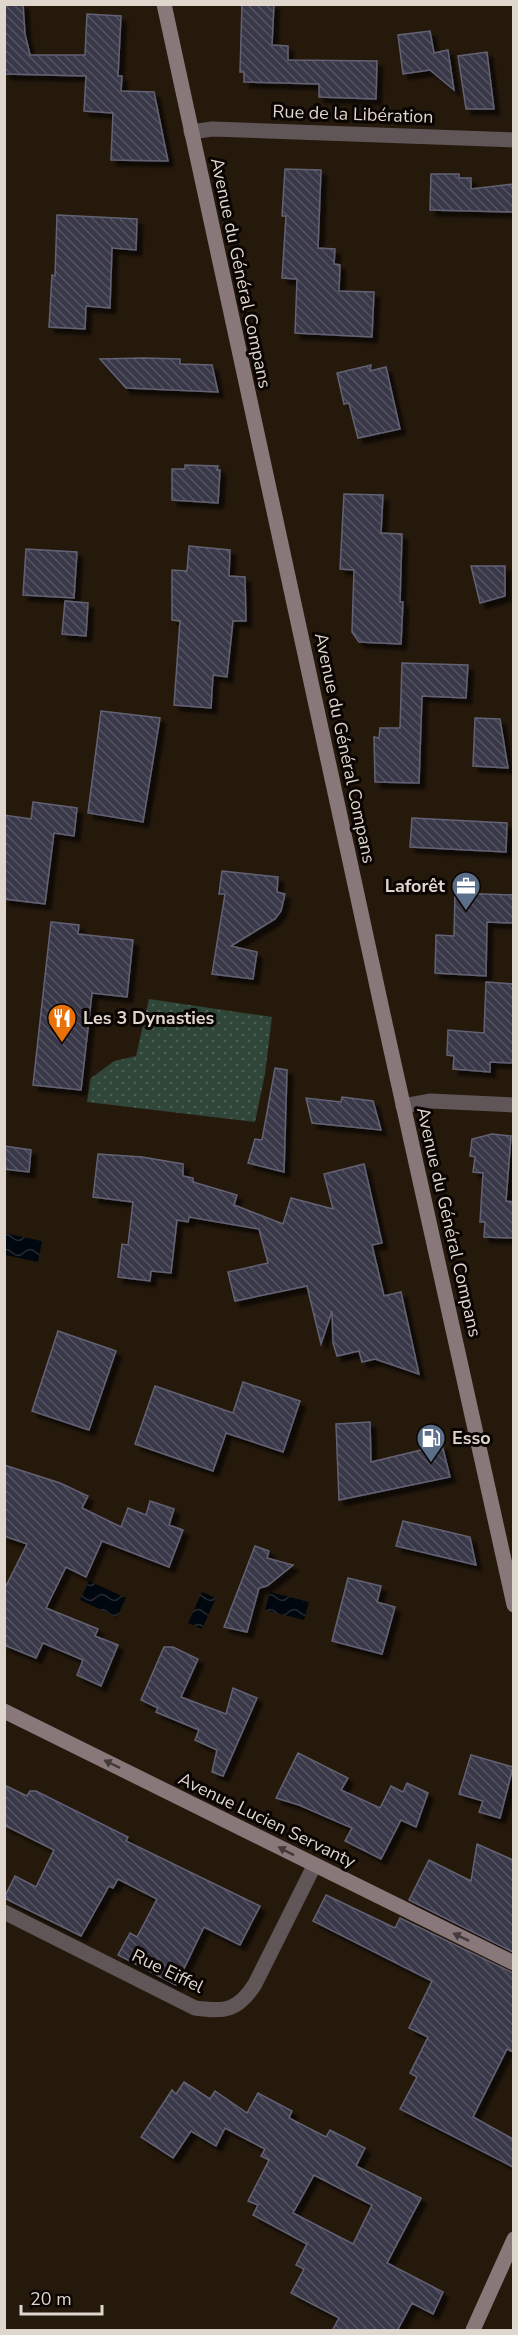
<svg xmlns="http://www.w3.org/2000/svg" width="518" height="2335" font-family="'Nunito Sans',sans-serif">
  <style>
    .green { fill: url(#green-dots) }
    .water { fill: url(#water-waves) }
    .building { fill: url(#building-back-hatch); stroke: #636274; stroke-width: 1.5; fill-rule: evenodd; filter: url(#shadow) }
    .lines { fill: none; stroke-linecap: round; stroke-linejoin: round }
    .street { stroke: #615657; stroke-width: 15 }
    .secondary { stroke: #887879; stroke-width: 15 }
    .oneway { fill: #433938 }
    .labels { text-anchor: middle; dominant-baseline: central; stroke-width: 6; stroke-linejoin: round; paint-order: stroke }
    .street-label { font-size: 18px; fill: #dfd6ce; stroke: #0a0502 }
    .poi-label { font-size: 18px; font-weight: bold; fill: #dfd6ce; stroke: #0a0502; text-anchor: start }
  </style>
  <defs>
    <pattern id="green-dots" width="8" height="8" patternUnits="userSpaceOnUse" patternTransform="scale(1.5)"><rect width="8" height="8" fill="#2f4638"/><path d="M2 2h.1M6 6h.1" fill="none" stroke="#4d6054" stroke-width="1.8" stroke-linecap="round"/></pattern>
    <pattern id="water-waves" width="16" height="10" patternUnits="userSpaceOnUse" patternTransform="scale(1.5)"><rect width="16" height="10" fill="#00070e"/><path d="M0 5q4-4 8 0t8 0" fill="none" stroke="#252a30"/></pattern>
    <pattern id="building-back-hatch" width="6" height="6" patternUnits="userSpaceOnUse" patternTransform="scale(1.5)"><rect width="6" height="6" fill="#383748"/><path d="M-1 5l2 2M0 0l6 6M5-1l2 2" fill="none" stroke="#545361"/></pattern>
    <filter id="shadow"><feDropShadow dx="5.5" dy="5.5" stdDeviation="1.5" flood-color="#0009"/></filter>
  </defs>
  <rect width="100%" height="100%" fill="#25190c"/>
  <polygon class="green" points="149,999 272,1017 265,1074 255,1122 87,1102 90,1079 114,1061 136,1056"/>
  <g class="water">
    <polygon points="5,1233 42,1241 38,1262 5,1255"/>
    <polygon points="89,1581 126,1598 117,1617 80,1600"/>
    <polygon points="202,1592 216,1598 202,1629 188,1623"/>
    <polygon points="270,1592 309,1602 304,1620 265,1610"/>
  </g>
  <g class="building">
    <polygon points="4,4 23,4 25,34 30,55 85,55 87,14 121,16 118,76 122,76 121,91 154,92 168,161 111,160 113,113 84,111 86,76 5,74"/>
    <polygon points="242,4 274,4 272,45 288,46 288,60 377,61 376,99 319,97 319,84 244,82 244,72 240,72"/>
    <polygon points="430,31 434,53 448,50 454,90 430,70 403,74 398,35"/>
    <polygon points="487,52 494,109 466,109 458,56"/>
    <polygon points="285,169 321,170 318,248 335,249 334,264 340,265 339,291 374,292 372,337 295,333 297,279 282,278 286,216 282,216"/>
    <polygon points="431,174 459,174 459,178 471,178 471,189 513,184 513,212 430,210"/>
    <polygon points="57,215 137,219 136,250 112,248 110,308 86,306 85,329 49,327 52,275 55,276"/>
    <polygon points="144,358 180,359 180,364 212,365 218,392 126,388 100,359"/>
    <polygon points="371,365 370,371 386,367 400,429 358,438 349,403 344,404 337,373"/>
    <polygon points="185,465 218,466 217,470 220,470 218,503 172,500 172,469 185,469"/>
    <polygon points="344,494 383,495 381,533 402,534 400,602 403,602 401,644 359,642 352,632 354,570 340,569"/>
    <polygon points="189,546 230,550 229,576 245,577 246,621 233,621 227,677 213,675 211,708 174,705 180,621 172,620 172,570 187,571"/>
    <polygon points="26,549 77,552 74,598 23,595"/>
    <polygon points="471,566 505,566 505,596 480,603"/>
    <polygon points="65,601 88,603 86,636 62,634"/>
    <polygon points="402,663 468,665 466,698 422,696 419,783 375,782 374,737 379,738 380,728 400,728"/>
    <polygon points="101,711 160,718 143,822 88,813"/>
    <polygon points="475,718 500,719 508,768 473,766"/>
    <polygon points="33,802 77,808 74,836 54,833 45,904 4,899 4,815 31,819"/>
    <polygon points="412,818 507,823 506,852 410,847"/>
    <polygon points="222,871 278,877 277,892 285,894 281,911 275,919 231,946 257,952 253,979 212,974 225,894 219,894"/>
    <polygon points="455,893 513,895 513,923 487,922 486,976 435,973 436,935 454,936"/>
    <polygon points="51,922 79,925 78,934 133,940 127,997 92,993 81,1090 33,1085"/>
    <polygon points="486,982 513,984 513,1063 490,1062 490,1072 453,1069 454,1056 447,1055 448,1030 484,1033"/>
    <polygon points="275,1068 287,1070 284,1172 248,1163 255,1139 262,1140"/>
    <polygon points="342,1097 373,1101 381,1130 312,1123 306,1098 341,1102"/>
    <polygon points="492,1134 511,1136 506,1201 513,1202 513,1238 484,1237 485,1222 480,1222 483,1173 473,1172 475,1157 470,1156 472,1139"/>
    <polygon points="4,1146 31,1150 29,1172 4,1169"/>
    <polygon points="98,1154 142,1157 183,1164 183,1176 193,1178 193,1182 237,1195 234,1205 283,1224 291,1198 333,1209 324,1174 364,1164 382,1243 372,1245 384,1296 401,1292 419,1374 375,1359 362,1362 359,1351 337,1356 333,1343 332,1311 321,1344 307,1286 235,1301 228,1272 268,1263 259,1229 189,1217 188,1222 177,1220 171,1273 151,1271 150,1281 118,1277 122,1244 128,1245 133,1202 93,1197"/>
    <polygon points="58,1331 116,1351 89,1430 32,1411"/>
    <polygon points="243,1382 300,1401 283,1452 226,1433 213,1471 135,1444 155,1386 233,1413"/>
    <polygon points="370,1422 371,1462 442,1445 450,1477 339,1500 336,1424"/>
    <polygon points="4,1465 60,1483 88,1496 82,1508 121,1527 128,1508 146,1515 150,1501 174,1509 169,1525 183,1530 169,1567 102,1541 86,1577 66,1567 46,1608 98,1629 95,1636 118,1645 101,1686 77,1675 83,1660 43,1643 36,1658 4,1645 4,1590 27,1544 4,1536"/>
    <polygon points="403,1521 470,1537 476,1565 396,1546"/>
    <polygon points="255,1546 269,1551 267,1558 293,1565 267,1586 259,1588 247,1632 224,1627"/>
    <polygon points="348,1578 381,1586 377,1602 395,1607 382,1654 332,1641"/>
    <polygon points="164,1647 173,1647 198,1659 181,1697 226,1714 233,1688 257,1698 223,1776 212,1772 217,1750 195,1740 199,1730 156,1712 158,1708 141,1700"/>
    <polygon points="298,1753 348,1778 341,1790 380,1808 391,1786 403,1792 407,1783 428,1793 416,1827 401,1820 381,1859 345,1841 352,1828 299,1805 276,1798"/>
    <polygon points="471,1755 513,1767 500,1818 479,1812 483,1801 459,1794"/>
    <polygon points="4,1785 27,1796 30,1791 36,1791 128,1837 126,1841 260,1906 240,1945 204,1927 176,1985 118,1955 130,1933 137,1937 157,1899 118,1879 113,1888 109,1886 81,1936 4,1898 15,1876 36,1887 54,1850 4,1825"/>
    <polygon points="477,1844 513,1860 513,1952 409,1900 429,1860 471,1881"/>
    <polygon points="326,1895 395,1928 400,1918 513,1973 513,2052 507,2049 473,2117 513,2139 513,2167 400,2109 417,2077 410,2073 428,2037 409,2028 432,1981 313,1921"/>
    <path d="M184,2082L210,2099L215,2091L247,2113L258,2093L292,2111L289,2118L326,2137L330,2130L365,2148L356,2166L421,2198L387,2263L443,2292L433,2314L412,2303L397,2331H332L339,2318L291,2293L304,2269L296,2265L307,2244L253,2215L258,2205L248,2201L269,2160L261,2156L265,2149L225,2128L216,2146L191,2131L173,2158L141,2137L172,2090L176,2094ZM314,2175L372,2205L353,2244L293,2213Z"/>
  </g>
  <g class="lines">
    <g class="street">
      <polyline points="191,132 212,129 514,140"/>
      <polyline points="403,1106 431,1101 514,1105"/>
      <path d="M4,1912L195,2008C225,2012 238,2011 255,1984L314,1866"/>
    </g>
    <g class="secondary">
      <polyline points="164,4 383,1014 514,1605"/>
      <polyline points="4,1711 514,1963"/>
      <polyline points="473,2330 514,2239"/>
    </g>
  </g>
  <defs><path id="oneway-solid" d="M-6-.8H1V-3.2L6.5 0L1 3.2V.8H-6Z" transform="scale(1.5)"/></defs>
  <g class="oneway">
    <use href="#oneway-solid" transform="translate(112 1764) rotate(-154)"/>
    <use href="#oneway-solid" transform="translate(286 1851) rotate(-153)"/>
    <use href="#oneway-solid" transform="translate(461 1937) rotate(-154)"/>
  </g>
  <defs>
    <g id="office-pin" transform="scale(1.5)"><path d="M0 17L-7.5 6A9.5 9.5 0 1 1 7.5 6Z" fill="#5c6f8a" stroke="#0a0502"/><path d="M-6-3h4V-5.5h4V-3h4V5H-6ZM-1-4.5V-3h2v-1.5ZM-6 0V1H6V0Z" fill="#fff"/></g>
    <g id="restaurant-pin" transform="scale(1.5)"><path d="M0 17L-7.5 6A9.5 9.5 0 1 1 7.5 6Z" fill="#e8710a" stroke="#0a0502"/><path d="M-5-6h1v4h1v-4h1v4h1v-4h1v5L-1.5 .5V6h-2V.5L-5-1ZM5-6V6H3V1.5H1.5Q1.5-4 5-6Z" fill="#fff"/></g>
    <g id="fuel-pin" transform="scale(1.5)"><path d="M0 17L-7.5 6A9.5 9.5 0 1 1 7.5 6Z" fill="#5c6f8a" stroke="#0a0502"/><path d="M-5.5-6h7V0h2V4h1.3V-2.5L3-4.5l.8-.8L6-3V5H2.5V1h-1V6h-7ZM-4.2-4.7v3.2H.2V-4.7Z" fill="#fff"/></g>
  </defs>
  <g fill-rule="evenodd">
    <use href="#office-pin" x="466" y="886"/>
    <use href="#restaurant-pin" x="62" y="1018"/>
    <use href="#fuel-pin" x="431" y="1438"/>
  </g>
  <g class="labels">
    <g class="street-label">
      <text transform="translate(353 114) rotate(2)">Rue de la Libération</text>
      <text transform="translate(241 273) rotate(78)">Avenue du Général Compans</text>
      <text transform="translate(345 748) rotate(78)">Avenue du Général Compans</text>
      <text transform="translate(449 1222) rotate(77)">Avenue du Général Compans</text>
      <text transform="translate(267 1820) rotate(26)">Avenue Lucien Servanty</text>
      <text transform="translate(168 1971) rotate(26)">Rue Eiffel</text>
    </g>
    <g class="poi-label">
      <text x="445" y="886" text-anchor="end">Laforêt</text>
      <text x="83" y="1018">Les 3 Dynasties</text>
      <text x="452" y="1438">Esso</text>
    </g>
  </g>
  <rect width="518" height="2335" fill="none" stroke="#dfd6ce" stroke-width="12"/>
  <path d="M21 2305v9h81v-9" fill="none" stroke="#dfd6ce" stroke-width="3"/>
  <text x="30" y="2305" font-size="18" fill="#dfd6ce" stroke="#0a0502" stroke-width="4.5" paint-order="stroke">20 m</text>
</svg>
